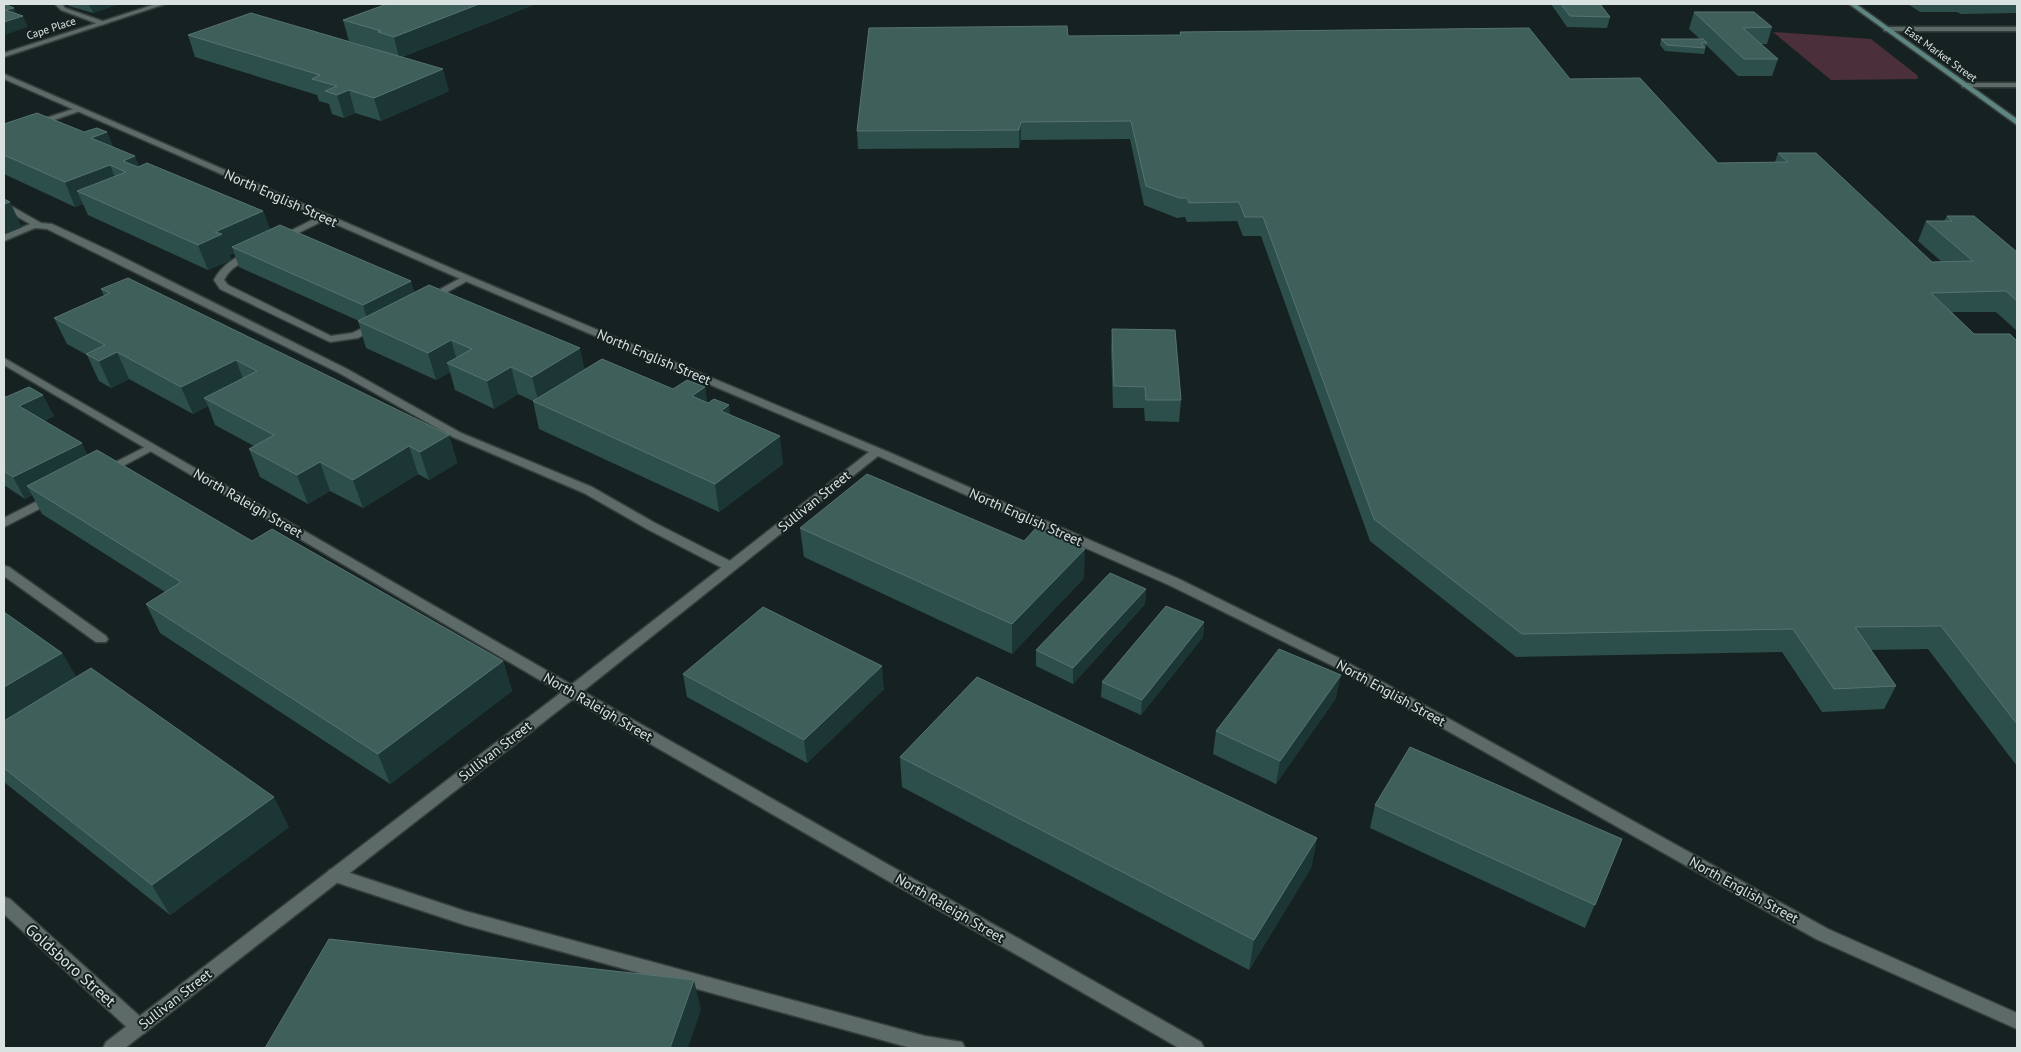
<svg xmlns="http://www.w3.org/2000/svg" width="2021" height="1052" font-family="'PT Sans',sans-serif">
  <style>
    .green { fill: #4b303c }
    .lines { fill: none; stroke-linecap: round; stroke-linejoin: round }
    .service-casing { stroke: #363f3e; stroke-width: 3 }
    .minor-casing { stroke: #363f3e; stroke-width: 3 }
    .tertiary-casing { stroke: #363f3e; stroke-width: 3 }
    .secondary-casing { stroke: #363f3e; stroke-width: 3 }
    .service { fill: #5c6a68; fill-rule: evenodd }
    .minor { fill: #5c6a68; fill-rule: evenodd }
    .tertiary { fill: #5c6a68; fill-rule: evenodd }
    .secondary { fill: #5d8581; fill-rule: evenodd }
    .wall { fill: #2c4f4b }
    .shaded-wall { fill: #1b3634 }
    .building { fill: #3f5f5b; stroke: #577370 }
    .labels { text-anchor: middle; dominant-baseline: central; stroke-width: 4; stroke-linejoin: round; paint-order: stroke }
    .far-street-label { font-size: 11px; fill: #dae2e1; stroke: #162221 }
    .street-label { font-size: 14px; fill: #dae2e1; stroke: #162221 }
    .near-street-label { font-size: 16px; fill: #dae2e1; stroke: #162221 }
  </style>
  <rect width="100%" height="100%" fill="#162221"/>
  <polygon class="green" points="1773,32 1871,39 1917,75 1918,79 1831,80"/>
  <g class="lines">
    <g class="service-casing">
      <g id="service">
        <polygon points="55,4 62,4 65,8 108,23 101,25 61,10"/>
        <rect x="1884" y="27" width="133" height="4"/>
        <rect x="1962" y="83" width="55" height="4"/>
        <polygon points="4,202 41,223 52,224 108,250 347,369 461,433 592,487 655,523 736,564 737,567 731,571 726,570 647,529 584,493 453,437 339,373 47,229 35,228 4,241 4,235 30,224 4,209"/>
        <polygon points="324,214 329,217 327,219 282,241 279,242 274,239"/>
        <path d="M251,251L254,252V256C243,262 230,267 224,280L228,285L331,336L352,333L376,322L381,325L358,338L330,342L220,289L214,280C221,266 236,256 251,251Z"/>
        <polygon points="466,275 469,276 469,280 433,300 429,301 424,298"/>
        <polygon points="151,444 157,447 155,449 108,474 104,475 98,471"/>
        <polygon points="51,494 55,495 57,498 55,501 4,527 4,518"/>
        <polygon points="4,566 9,567 106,636 108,639 106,642 96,642 4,576"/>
        <polygon points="335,868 465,911 925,1036 962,1042 965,1048 911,1048 465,925 329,880 327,875 329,870"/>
      </g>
    </g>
    <g class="minor-casing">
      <g id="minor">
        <polygon points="156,4 165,4 4,57 4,53"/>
        <polygon points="76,108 83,110 4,137 4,132"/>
        <polygon points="4,358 577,688 1201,1042 1204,1048 1179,1048 567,696 4,365"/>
        <polygon points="4,897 10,899 145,1021 148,1027 145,1033 139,1035 133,1033 4,914"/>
      </g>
    </g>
    <g class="tertiary-casing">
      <polygon id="tertiary" points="4,74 469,276 893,454 1179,579 1341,659 1828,929 2017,1013 2017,1029 1816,939 1331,665 1169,585 878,456 577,696 125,1048 103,1048 106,1042 567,688 869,452 463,280 4,79"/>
    </g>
    <g class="secondary-casing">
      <polygon id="secondary" points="1849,4 1856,4 2017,119 2017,125"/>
    </g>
    <use href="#service" class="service"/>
    <use href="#minor" class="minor"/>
    <use href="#tertiary" class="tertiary"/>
    <use href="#secondary" class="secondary"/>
  </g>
  <g class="wall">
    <polygon points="68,4 115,4 116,5 93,13 69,6"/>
    <polygon points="387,4 532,4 533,5 402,57 449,91 381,121 355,113 344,118 332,114 329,104 319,101 317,95 195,57 188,35 303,28 317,32 318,33 383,51 349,41 343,20"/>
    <polygon points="1551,4 1600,4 1610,17 1607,28 1567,27"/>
    <polygon points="1908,4 2017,4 2017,13 1961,14 1957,12 1920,12"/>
    <polygon points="1694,12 1772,27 1767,44 1761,44 1778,59 1772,76 1738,76 1706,45 1704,54 1665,51 1660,45 1661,39 1700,39 1689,29"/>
    <polygon points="1180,32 1570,79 1718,163 1775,162 1778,153 1932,262 1942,262 1918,241 1926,221 1944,221 1947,216 2017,252 2017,331 1996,312 1952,312 1974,334 2017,341 2017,766 1928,649 1870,650 1896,686 1884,709 1822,712 1782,652 1516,657 1370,541 1261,236 1243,236 1237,221 1187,222 1185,217 1177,218 1144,205 1130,139 1021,140 1019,148 858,149 857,131 1180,35"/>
    <polygon points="4,124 84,132 107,132 113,147 139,166 263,211 270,230 411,281 414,293 585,369 673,389 705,387 707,403 731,415 783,464 719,512 539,429 533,401 518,394 494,409 455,390 450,372 436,380 366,348 358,321 359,321 239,267 234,253 230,255 231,260 208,270 88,215 83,204 75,207 4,174"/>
    <polygon points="101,289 449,435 457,463 429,480 418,474 363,508 330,491 308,504 260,477 249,449 254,446 215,425 208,406 193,414 129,379 111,388 99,381 87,355 67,344 54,318 104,296"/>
    <polygon points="1112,329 1181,400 1179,422 1145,421 1144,408 1113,408 1111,349"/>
    <polygon points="4,396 54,416 44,421 88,455 252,541 503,661 512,691 390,784 160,633 146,604 165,592 42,514 32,495 25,499 4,485"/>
    <polygon points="800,528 1084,578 1012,654 804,557"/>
    <polygon points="1146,589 1145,604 1073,684 1036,666 1036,650"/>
    <polygon points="4,612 62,653 76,677 289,827 170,915 4,782"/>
    <polygon points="1204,622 1203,637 1141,715 1101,697 1102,682"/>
    <polygon points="683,674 884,689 807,763 687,697"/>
    <polygon points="1336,698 1276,784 1213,754 1216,731"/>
    <polygon points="900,757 1317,838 1311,868 1249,970 902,787"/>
    <polygon points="1375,805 1622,839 1585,928 1370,828"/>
  </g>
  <g class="shaded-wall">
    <polygon points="89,4 115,4 116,5 93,13"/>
    <polygon points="479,4 532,4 533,5 399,58 394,37"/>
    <polygon points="14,8 19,18 23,16 28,27 4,35 4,22 5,10"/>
    <polygon points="443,69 449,91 381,121 374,98"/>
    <polygon points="349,90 355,113 344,118 337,95"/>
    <polygon points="1021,122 1021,140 1019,148 1019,130"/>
    <polygon points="107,132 116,155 91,138"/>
    <polygon points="135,156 145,180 123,161"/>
    <polygon points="110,165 120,189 77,191 83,204 75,207 65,182"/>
    <polygon points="10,202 22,227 4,234 4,204"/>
    <polygon points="263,211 272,236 232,247 234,253 230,255 231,260 208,270 198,245 215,232"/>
    <polygon points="411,281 417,301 369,325 363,305"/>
    <polygon points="451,340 459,367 447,363 450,372 436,380 428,353"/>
    <polygon points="580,348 586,375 539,404 532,377"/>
    <polygon points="117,352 129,379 111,388 99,361"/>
    <polygon points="236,360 246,387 204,398 208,406 193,414 181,387"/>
    <polygon points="511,367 518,394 494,409 487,381"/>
    <polygon points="705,387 709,415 692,396"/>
    <polygon points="43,395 54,416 30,427 19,406"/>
    <polygon points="729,405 733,433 721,411"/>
    <polygon points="449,435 457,463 429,480 420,452"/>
    <polygon points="780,436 783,464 719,512 715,484"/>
    <polygon points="82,443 92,465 27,486 32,495 25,499 13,477"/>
    <polygon points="409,446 418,474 363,508 353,480"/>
    <polygon points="320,462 330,491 308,504 297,475"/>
    <polygon points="1085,549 1084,578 1012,654 1012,624"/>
    <polygon points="1146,589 1145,604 1073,684 1073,668"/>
    <polygon points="1204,622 1203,637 1141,715 1142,700"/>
    <polygon points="62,653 79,682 4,728 4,687"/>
    <polygon points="503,661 512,691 390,784 378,754"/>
    <polygon points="882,666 884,689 807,763 804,740"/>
    <polygon points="1341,675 1336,698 1276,784 1280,761"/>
    <polygon points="274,797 289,827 170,915 152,885"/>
    <polygon points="1317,838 1311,868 1249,970 1254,940"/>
    <polygon points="694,980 701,1010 688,1048 670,1048"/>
  </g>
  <g class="building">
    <polygon points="4,4 14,8 5,10 23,16 4,22"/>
    <polygon points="387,4 479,4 394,37 378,32 381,31 343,20"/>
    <polygon points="1561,4 1600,4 1610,17 1570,16"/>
    <polygon points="1694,12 1754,12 1772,27 1743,28 1778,59 1744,59"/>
    <polygon points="251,13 443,69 374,98 349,90 337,95 325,91 337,86 312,79 320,75 188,35"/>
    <polygon points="1067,26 1068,36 1181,35 1180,32 1529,28 1570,79 1640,78 1718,163 1788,162 1778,153 1816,153 1932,262 1973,261 1926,221 1952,221 1947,216 1974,216 2017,252 2017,301 2006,291 1931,293 1974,334 2010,334 2017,341 2017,724 1941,626 1855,627 1896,686 1834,689 1793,629 1522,634 1374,519 1263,217 1245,217 1239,202 1189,203 1187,198 1179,198 1146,186 1131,121 1021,122 1019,130 857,131 869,28"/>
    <polygon points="1661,39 1703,39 1707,43 1701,43 1705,48 1667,45"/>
    <polygon points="37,113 84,132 97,128 107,132 91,138 135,156 123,161 138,167 147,163 263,211 215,232 222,234 198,245 77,191 126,172 110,165 65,182 4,155 4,124"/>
    <polygon points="4,199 10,202 4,204"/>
    <polygon points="280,225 411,281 363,305 232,247"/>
    <polygon points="128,278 449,435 420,452 409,446 353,480 320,462 297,475 249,449 274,435 204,398 257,371 236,360 181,387 117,352 99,361 86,354 105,345 54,318 110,293 101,289"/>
    <polygon points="429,285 580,348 532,377 511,367 487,381 447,363 472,349 451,340 428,353 358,321"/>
    <polygon points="1112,329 1175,330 1181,400 1146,400 1145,387 1114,386"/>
    <polygon points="602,359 673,389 687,380 705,387 692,396 708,403 714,399 729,405 721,411 780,436 715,484 533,401"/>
    <polygon points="29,387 43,395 19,406 82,443 13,477 4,471 4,396 6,397"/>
    <polygon points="97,450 252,541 272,529 503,661 378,754 146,604 181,582 27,486"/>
    <polygon points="867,474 1024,541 1036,528 1085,549 1012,624 800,528"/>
    <polygon points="1110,573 1146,589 1073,668 1036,650"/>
    <polygon points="1166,606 1204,622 1142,700 1102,682"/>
    <polygon points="763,607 882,666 804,740 683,674"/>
    <polygon points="4,612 62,653 4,687"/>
    <polygon points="1279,649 1341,675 1280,761 1216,731"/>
    <polygon points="91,668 274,797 152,885 4,768 4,721"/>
    <polygon points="977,677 1317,838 1254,940 900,757"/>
    <polygon points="1410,747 1622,839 1595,905 1375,805"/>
    <polygon points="329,939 694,980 670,1048 265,1048"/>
  </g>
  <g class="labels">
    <g class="far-street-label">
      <text transform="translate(51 28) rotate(-18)">Cape Place</text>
      <text transform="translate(1941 54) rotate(36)">East Market Street</text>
    </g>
    <g class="street-label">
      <text transform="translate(281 198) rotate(24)">North English Street</text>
      <text transform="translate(654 357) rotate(23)">North English Street</text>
      <text transform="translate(814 501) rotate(-39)">Sullivan Street</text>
      <text transform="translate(248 503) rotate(30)">North Raleigh Street</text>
      <text transform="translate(1026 517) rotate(24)">North English Street</text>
      <text transform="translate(1391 693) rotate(29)">North English Street</text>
      <text transform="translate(598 707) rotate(30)">North Raleigh Street</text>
      <text transform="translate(495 751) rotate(-38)">Sullivan Street</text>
      <text transform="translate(1744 890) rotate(29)">North English Street</text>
      <text transform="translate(950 908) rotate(30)">North Raleigh Street</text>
      <text transform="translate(175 999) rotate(-38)">Sullivan Street</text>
    </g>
    <g class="near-street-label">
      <text transform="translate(71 965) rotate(42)">Goldsboro Street</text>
    </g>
  </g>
  <rect width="2021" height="1052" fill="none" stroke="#dae2e1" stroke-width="10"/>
</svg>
